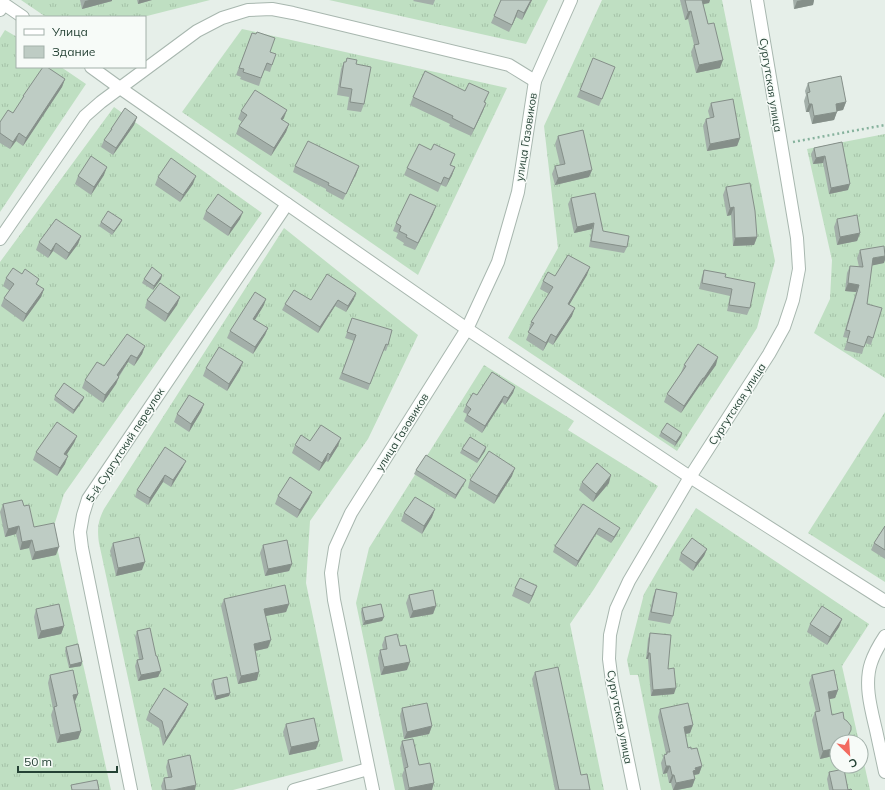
<svg xmlns="http://www.w3.org/2000/svg" width="885" height="790" font-family="Mulish,sans-serif">
  <style>
    .grass { fill: url(#grass-tufts) }
    .lines { fill: none; stroke-linecap: round; stroke-linejoin: round }
    .minor-casing { stroke: #a8b7af; stroke-width: 14 }
    .path { stroke: #86b29d; stroke-width: 2.5; stroke-dasharray: 2 3; stroke-linecap: butt }
    .minor { stroke: #fff; stroke-width: 12 }
    .wall { fill: #a3afa9 }
    .shaded-wall { fill: #858f89 }
    .building { fill: #beccc4; stroke: #858f89 }
    .labels { text-anchor: middle; dominant-baseline: central; stroke-width: 3; stroke-linejoin: round; paint-order: stroke }
    .street-label { font-size: 11px; fill: #244134; stroke: #f7fbf8 }
  </style>
  <defs>
    <pattern id="grass-tufts" width="24" height="20" patternUnits="userSpaceOnUse"><rect width="24" height="20" fill="#bfdfc2"/><path d="M3 7l-1-3M5 7V3M7 7l1-3M15 17l-1-3M17 17v-4M19 17l1-3" fill="none" stroke="#a4c1a7"/></pattern>
  </defs>
  <rect width="100%" height="100%" fill="#e6efe9"/>
  <g class="grass">
    <polygon points="21,0 210,0 143,17 46,17"/>
    <polygon points="329,0 548,0 526,44"/>
    <polygon points="602,0 722,0 775,261 757,328 677,451 508,338 558,248 544,126"/>
    <polygon points="242,29 507,88 418,275 182,112"/>
    <polygon points="5,30 17,37 17,67 61,67 86,84 0,212 0,38"/>
    <polygon points="114,107 262,213 64,494 53,529 111,790 0,790 0,262"/>
    <polygon points="885,134 885,378 814,333 830,299 832,260 807,149"/>
    <path d="M284,228L418,335L368,439L310,521L306,583L343,761L233,790H152L99,543C97,529 98,521 104,509Z"/>
    <polygon points="484,365 574,421 568,430 658,486 594,589 570,624 604,790 395,790 356,603 369,548"/>
    <polygon points="885,412 885,582 808,533"/>
    <polygon points="696,508 869,624 842,666 859,742 837,742 837,766 861,766 861,750 870,790 661,790 638,675 630,675 627,660 644,594 662,563"/>
  </g>
  <g class="lines">
    <g class="minor-casing">
      <g id="minor">
        <polyline points="0,10 4,4 23,17"/>
        <polyline points="91,67 120,88 467,329 690,477 885,601"/>
        <polyline points="0,239 85,116 101,102 197,31 222,18 248,10 272,9 293,13 509,65 535,81"/>
        <path d="M885,636C879,645 874,654 871,663C864,684 871,709 876,730C879,744 882,758 885,772"/>
        <polyline points="131,790 82,548 80,532 83,515 88,499 287,204"/>
        <polyline points="294,790 368,769"/>
        <polyline points="373,790 334,600 331,573 335,548 351,513 467,329 498,262 518,192 535,81 571,0"/>
        <polyline points="634,790 612,682 609,659 610,635 616,609 629,581 690,477 769,354 784,327 793,300 799,269 797,238 757,0"/>
      </g>
    </g>
    <polyline class="path" points="793,142 885,125"/>
    <use href="#minor" class="minor"/>
  </g>
  <g class="wall">
    <polygon points="80,0 112,0 112,1 82,9"/>
    <polygon points="137,0 152,0 138,4"/>
    <polygon points="414,0 435,0 433,5 413,1"/>
    <polygon points="501,0 532,0 522,20 516,17 509,32 491,23"/>
    <polygon points="680,0 710,0 709,3 703,4 720,68 696,73 691,52 694,45 688,19 685,20"/>
    <polygon points="793,0 814,0 813,5 794,9"/>
    <polygon points="252,33 256,34 270,52 272,65 270,72 264,70 259,86 240,79 241,77 236,75"/>
    <polygon points="347,58 356,64 364,104 361,112 347,110 349,97 337,95 341,69 344,62 346,62"/>
    <polygon points="615,67 599,106 577,97 580,90"/>
    <polygon points="65,79 62,87 23,146 16,141 10,149 0,143 0,122 13,113 22,100 23,96"/>
    <polygon points="808,83 846,102 843,110 837,111 834,120 812,124 809,112 806,112 804,101 806,95 805,91"/>
    <polygon points="489,92 485,102 483,111 471,136 449,126 450,124 410,105 413,97"/>
    <polygon points="711,103 740,138 737,146 707,151 703,126 706,119 710,118 708,111"/>
    <polygon points="241,111 284,118 282,120 289,124 286,132 271,156 236,134 239,126 242,122 238,119"/>
    <polygon points="137,117 134,125 113,155 101,147 104,140 109,133 111,129"/>
    <polygon points="558,136 592,170 589,177 555,185 552,174 555,166 560,165 555,144"/>
    <polygon points="842,142 848,190 829,194 823,163 813,164 811,154 814,148"/>
    <polygon points="431,150 455,154 451,165 455,167 452,175 446,187 441,185 438,192 404,175 407,168"/>
    <polygon points="295,166 357,172 343,200 326,191 326,189 293,172"/>
    <polygon points="104,175 91,195 75,184 78,176"/>
    <polygon points="158,177 193,184 180,202 155,185"/>
    <polygon points="726,187 757,237 754,245 733,246 731,215 727,216 723,195"/>
    <polygon points="571,198 603,231 627,247 624,253 589,247 592,229 574,233 568,204"/>
    <polygon points="206,211 240,219 228,236 203,219"/>
    <polygon points="433,214 415,250 403,245 404,243 396,238 398,233 393,231 396,223"/>
    <polygon points="837,219 860,233 857,241 837,245 834,227"/>
    <polygon points="122,220 120,224 112,235 99,226 101,222"/>
    <polygon points="81,236 78,244 66,260 53,251 48,258 36,250 39,242"/>
    <polygon points="860,250 884,263 872,265 867,304 873,338 871,345 865,343 862,354 844,350 848,338 843,337 856,292 845,291 847,273 850,266 859,267 857,258"/>
    <polygon points="704,270 725,277 750,308 747,315 727,311 730,296 699,289 702,276"/>
    <polygon points="22,274 44,289 41,297 23,322 1,306 4,298 10,291 3,286 6,278"/>
    <polygon points="162,275 161,279 153,290 142,283 144,279"/>
    <polygon points="587,275 569,305 572,316 553,345 548,342 543,351 526,340 530,330 529,329 531,322 549,294 540,289 543,281 555,276"/>
    <polygon points="180,297 177,305 165,322 145,308 147,300"/>
    <polygon points="354,299 346,312 335,306 318,333 282,310 285,304 311,300"/>
    <polygon points="264,305 255,320 268,328 265,335 253,354 227,338 230,331"/>
    <polygon points="352,318 388,345 386,351 383,350 368,390 339,379 354,341 345,338"/>
    <polygon points="145,346 142,354 134,366 128,362 119,377 116,384 103,403 82,388 85,380 104,366"/>
    <polygon points="684,365 716,365 701,386 700,385 681,413 664,402 667,394 681,373"/>
    <polygon points="206,368 240,370 227,391 203,376"/>
    <polygon points="515,387 513,393 505,405 502,402 482,433 464,421 467,414 463,412 466,405 477,395"/>
    <polygon points="55,396 83,400 73,414 54,400"/>
    <polygon points="204,404 201,412 189,432 174,422 177,414"/>
    <polygon points="661,432 682,433 681,437 675,446 659,436"/>
    <polygon points="77,436 74,443 66,455 65,464 57,476 33,460 36,452"/>
    <polygon points="310,441 338,446 328,462 326,461 319,471 292,453 295,445"/>
    <polygon points="165,447 183,467 171,487 163,482 148,505 135,497 137,490"/>
    <polygon points="486,447 485,451 477,463 460,453 462,449"/>
    <polygon points="416,470 464,484 455,499 414,474"/>
    <polygon points="512,476 494,504 468,488 470,480"/>
    <polygon points="582,482 609,483 593,502 579,490"/>
    <polygon points="312,492 309,499 297,518 275,504 278,496"/>
    <polygon points="3,504 24,506 34,527 56,555 32,560 29,548 20,550 16,534 5,537 0,512"/>
    <polygon points="583,504 617,534 611,543 596,534 576,567 553,552 555,546"/>
    <polygon points="435,509 432,517 422,534 401,521 404,513"/>
    <polygon points="885,526 885,559 871,550 874,543"/>
    <polygon points="113,543 142,570 116,576 110,551"/>
    <polygon points="263,545 292,564 289,571 265,576 260,553"/>
    <polygon points="707,549 704,556 693,571 679,560 681,553"/>
    <polygon points="515,588 534,594 529,604 512,596"/>
    <polygon points="656,589 673,616 670,624 648,620 653,597"/>
    <polygon points="409,595 436,606 433,614 410,618 406,603"/>
    <polygon points="224,599 289,604 286,612 265,616 268,648 255,651 257,680 238,684 221,606"/>
    <polygon points="362,608 384,617 382,621 363,625 361,612"/>
    <polygon points="36,609 64,626 61,634 38,639 34,617"/>
    <polygon points="842,619 839,627 827,645 807,632 810,624"/>
    <polygon points="137,631 158,677 138,681 135,666 137,660 139,659 135,637"/>
    <polygon points="650,633 668,669 674,694 651,696 648,659 646,659 648,639"/>
    <polygon points="385,637 407,670 381,675 378,658 380,650 383,650 382,645"/>
    <polygon points="66,647 82,662 81,666 69,668 65,651"/>
    <polygon points="535,672 581,775 590,790 555,790 532,679"/>
    <polygon points="50,675 78,694 75,701 75,702 81,731 78,739 57,743 51,715 53,709 48,683"/>
    <polygon points="812,675 838,690 835,698 829,699 837,742 837,755 820,759 812,720 815,712 816,712 809,683"/>
    <polygon points="213,680 230,693 229,696 215,700 211,684"/>
    <polygon points="188,704 185,711 163,746 159,728 146,720 149,712"/>
    <polygon points="402,708 432,726 429,734 404,739 400,716"/>
    <polygon points="660,709 693,725 690,733 685,734 688,748 691,749 702,766 699,774 694,775 695,779 692,787 677,790 673,790 671,783 669,783 667,773 663,774 661,763 664,755 666,754 658,717"/>
    <polygon points="286,724 316,749 289,755 283,732"/>
    <polygon points="402,741 419,765 432,790 405,790 402,775 404,770 400,748"/>
    <polygon points="168,760 195,790 162,790 161,786 164,778 168,777 166,767"/>
    <polygon points="829,772 848,790 852,790 829,790 827,779"/>
  </g>
  <g class="shaded-wall">
    <polygon points="89,0 112,0 112,1 82,9 85,1"/>
    <polygon points="139,0 152,0 138,4"/>
    <polygon points="531,0 532,0 522,20 524,13"/>
    <polygon points="701,0 710,0 709,3 699,5"/>
    <polygon points="802,0 814,0 813,5 794,9 797,1"/>
    <polygon points="518,10 516,17 509,32 512,25"/>
    <polygon points="691,11 688,19 685,20 688,12"/>
    <polygon points="723,60 720,68 696,73 699,65"/>
    <polygon points="65,79 62,87 23,146 26,138"/>
    <polygon points="846,102 843,110 833,112 836,104"/>
    <polygon points="486,103 483,111 471,136 474,129"/>
    <polygon points="809,104 812,104 809,112 806,112"/>
    <polygon points="287,110 284,118 278,127 281,119"/>
    <polygon points="837,112 834,120 812,124 814,116"/>
    <polygon points="137,117 134,125 113,155 116,148"/>
    <polygon points="289,124 286,132 271,156 274,148"/>
    <polygon points="19,133 16,141 10,149 13,142"/>
    <polygon points="740,138 737,146 707,151 710,144"/>
    <polygon points="825,156 823,163 813,164 816,158"/>
    <polygon points="359,166 357,172 343,200 346,194"/>
    <polygon points="107,167 104,175 91,195 94,187"/>
    <polygon points="455,167 452,175 446,187 449,179"/>
    <polygon points="592,170 589,177 555,185 558,178"/>
    <polygon points="196,176 193,184 180,202 183,195"/>
    <polygon points="850,184 848,190 829,194 831,188"/>
    <polygon points="436,206 433,214 415,250 418,243"/>
    <polygon points="734,207 731,215 727,216 730,208"/>
    <polygon points="243,212 240,219 228,236 231,228"/>
    <polygon points="122,220 120,224 112,235 114,231"/>
    <polygon points="594,223 592,229 574,233 577,227"/>
    <polygon points="860,233 857,241 837,245 840,237"/>
    <polygon points="81,236 78,244 66,260 69,253"/>
    <polygon points="757,237 754,245 733,246 735,238"/>
    <polygon points="56,243 53,251 48,258 51,251"/>
    <polygon points="885,256 885,260 884,263 870,266 873,258"/>
    <polygon points="590,267 587,275 565,312 568,304"/>
    <polygon points="162,275 161,279 153,290 154,286"/>
    <polygon points="848,283 859,285 856,292 845,291"/>
    <polygon points="44,289 41,297 23,322 26,314"/>
    <polygon points="356,293 354,299 346,312 348,306"/>
    <polygon points="180,297 177,305 165,322 168,314"/>
    <polygon points="266,299 264,305 251,326 253,319"/>
    <polygon points="338,300 335,306 318,333 320,327"/>
    <polygon points="575,308 572,316 553,345 556,337"/>
    <polygon points="268,328 265,335 253,354 255,347"/>
    <polygon points="551,334 548,342 543,351 546,343"/>
    <polygon points="145,346 142,354 134,366 137,358"/>
    <polygon points="131,355 128,362 114,383 117,375"/>
    <polygon points="718,357 716,365 701,386 704,378"/>
    <polygon points="243,362 240,370 227,391 229,384"/>
    <polygon points="119,377 116,384 103,403 105,395"/>
    <polygon points="703,378 700,385 681,413 684,406"/>
    <polygon points="515,387 513,393 505,405 508,398"/>
    <polygon points="504,396 502,402 482,433 485,426"/>
    <polygon points="84,397 83,400 73,414 74,410"/>
    <polygon points="204,404 201,412 189,432 191,424"/>
    <polygon points="682,433 681,437 675,446 676,442"/>
    <polygon points="77,436 74,443 62,462 64,454"/>
    <polygon points="341,438 338,446 328,462 330,455"/>
    <polygon points="486,447 485,451 477,463 479,459"/>
    <polygon points="328,453 326,461 319,471 322,463"/>
    <polygon points="68,456 65,464 57,476 60,468"/>
    <polygon points="186,461 183,467 171,487 173,480"/>
    <polygon points="515,468 512,476 494,504 497,496"/>
    <polygon points="165,475 163,482 148,505 150,498"/>
    <polygon points="611,475 609,483 593,502 596,494"/>
    <polygon points="466,480 464,484 455,499 456,495"/>
    <polygon points="312,492 309,499 297,518 300,510"/>
    <polygon points="435,509 432,517 422,534 424,526"/>
    <polygon points="19,526 16,534 5,537 8,529"/>
    <polygon points="599,528 596,534 576,567 578,561"/>
    <polygon points="620,528 617,534 611,543 614,537"/>
    <polygon points="32,540 29,548 20,550 22,542"/>
    <polygon points="59,547 56,555 32,560 35,552"/>
    <polygon points="707,549 704,556 693,571 696,563"/>
    <polygon points="145,562 142,570 116,576 118,568"/>
    <polygon points="292,564 289,571 265,576 268,569"/>
    <polygon points="537,586 534,594 529,604 532,596"/>
    <polygon points="289,604 286,612 261,617 264,609"/>
    <polygon points="436,606 433,614 410,618 413,611"/>
    <polygon points="384,617 382,621 363,625 365,621"/>
    <polygon points="842,619 839,627 827,645 830,637"/>
    <polygon points="64,626 61,634 38,639 41,631"/>
    <polygon points="271,640 268,648 251,652 254,644"/>
    <polygon points="648,653 650,653 648,659 646,659"/>
    <polygon points="82,662 81,666 69,668 70,665"/>
    <polygon points="410,662 407,670 381,675 384,667"/>
    <polygon points="161,671 158,677 138,681 141,675"/>
    <polygon points="259,672 257,680 238,684 241,676"/>
    <polygon points="676,688 674,694 651,696 653,690"/>
    <polygon points="838,690 835,698 825,700 828,692"/>
    <polygon points="230,693 229,696 215,700 216,696"/>
    <polygon points="78,694 75,701 70,702 73,695"/>
    <polygon points="188,704 185,711 163,746 166,738"/>
    <polygon points="693,725 690,733 681,735 684,727"/>
    <polygon points="432,726 429,734 404,739 407,732"/>
    <polygon points="81,731 78,739 57,743 60,735"/>
    <polygon points="319,741 316,749 289,755 291,747"/>
    <polygon points="837,748 837,755 820,759 823,751"/>
    <polygon points="666,766 670,766 667,773 663,774"/>
    <polygon points="702,766 699,774 694,775 693,771 695,768"/>
    <polygon points="672,775 674,775 671,783 669,783"/>
    <polygon points="695,779 692,787 677,790 673,790 676,783"/>
    <polygon points="434,783 432,790 408,790 409,788"/>
    <polygon points="196,785 195,790 173,790"/>
  </g>
  <g class="building">
    <polygon points="501,0 531,0 524,13 518,10 512,25 494,16"/>
    <polygon points="685,0 702,0 708,24 714,23 723,60 699,65 694,45 699,44 691,11 688,12"/>
    <polygon points="257,32 275,38 270,52 276,54 272,65 267,63 261,78 243,72 244,69 239,68 252,33 256,34"/>
    <polygon points="347,58 357,60 356,64 371,67 364,104 350,102 352,89 340,87 344,62 346,62"/>
    <polygon points="593,58 615,67 602,99 580,90"/>
    <polygon points="43,67 47,67 65,79 26,138 19,133 13,142 0,133 0,122 8,110 13,113 24,96 23,96"/>
    <polygon points="425,71 465,91 469,83 489,92 484,102 486,103 474,129 452,118 453,116 413,97"/>
    <polygon points="841,76 846,102 836,104 837,112 814,116 812,104 809,104 807,93 810,92 808,83"/>
    <polygon points="255,90 287,110 281,119 289,124 274,148 239,126 247,115 241,111"/>
    <polygon points="733,99 740,138 710,144 706,119 714,117 711,103"/>
    <polygon points="125,108 137,117 116,148 104,140 112,129 111,129"/>
    <polygon points="583,130 592,170 558,178 555,166 565,164 558,136"/>
    <polygon points="308,141 359,166 346,194 328,185 329,183 295,166"/>
    <polygon points="842,142 850,184 831,188 825,156 816,158 814,148"/>
    <polygon points="419,144 431,150 434,144 455,154 450,165 455,167 449,179 444,177 441,184 407,168"/>
    <polygon points="91,156 107,167 94,187 78,176"/>
    <polygon points="171,158 196,176 183,195 158,177"/>
    <polygon points="750,183 755,211 757,237 735,238 734,207 730,208 726,187"/>
    <polygon points="595,193 603,231 629,236 627,247 591,241 594,223 577,227 571,198"/>
    <polygon points="218,194 243,212 231,228 206,211"/>
    <polygon points="410,194 436,206 418,243 406,237 407,235 399,231 401,226 396,223"/>
    <polygon points="108,211 122,220 114,231 101,222"/>
    <polygon points="857,215 860,233 840,237 837,219"/>
    <polygon points="56,219 81,236 69,253 56,243 51,251 39,242"/>
    <polygon points="884,246 885,256 873,258 867,304 882,308 873,338 868,336 864,347 847,342 850,331 846,330 859,285 848,283 850,266 863,267 860,250"/>
    <polygon points="568,255 590,267 568,304 575,308 556,337 551,334 546,343 528,332 534,323 531,322 553,287 543,281 548,272 555,276"/>
    <polygon points="152,267 162,275 154,286 144,279"/>
    <polygon points="13,268 22,274 25,269 39,279 36,284 44,289 26,314 4,298 14,284 6,278"/>
    <polygon points="704,270 726,274 725,277 755,283 750,308 729,305 732,289 702,283"/>
    <polygon points="327,274 356,293 348,306 338,300 320,327 285,304 294,290 311,300"/>
    <polygon points="160,283 180,297 168,314 147,300"/>
    <polygon points="255,292 266,299 253,319 268,328 255,347 230,331"/>
    <polygon points="352,318 392,330 388,345 386,344 370,384 342,373 356,335 347,332"/>
    <polygon points="127,334 145,346 137,358 131,355 117,375 119,377 105,395 85,380 97,362 104,366"/>
    <polygon points="698,344 718,357 704,378 703,378 684,406 667,394 686,366 684,365"/>
    <polygon points="219,347 243,362 229,384 206,368"/>
    <polygon points="492,372 515,387 508,398 504,396 485,426 467,415 471,409 466,405 473,393 477,395"/>
    <polygon points="64,383 84,397 74,410 55,396"/>
    <polygon points="189,395 204,404 191,424 177,414"/>
    <polygon points="57,422 77,436 64,454 68,456 60,468 36,452"/>
    <polygon points="667,423 682,433 676,442 661,432"/>
    <polygon points="321,425 341,438 330,455 328,453 322,463 295,445 301,435 310,441"/>
    <polygon points="470,437 486,447 479,459 462,449"/>
    <polygon points="165,447 186,461 173,480 165,475 150,498 137,490"/>
    <polygon points="489,451 515,468 497,496 470,480"/>
    <polygon points="426,455 466,480 456,495 416,470"/>
    <polygon points="597,463 611,475 596,494 582,482"/>
    <polygon points="290,477 312,492 300,510 278,496"/>
    <polygon points="415,497 435,509 424,526 404,513"/>
    <polygon points="22,500 24,506 29,505 34,527 54,523 59,547 35,552 32,540 22,542 19,526 8,529 3,504"/>
    <polygon points="583,504 620,528 614,537 599,528 578,561 555,546"/>
    <polygon points="885,526 885,550 874,543"/>
    <polygon points="139,537 145,562 118,568 113,543"/>
    <polygon points="692,538 707,549 696,563 681,553"/>
    <polygon points="287,540 292,564 268,569 263,545"/>
    <polygon points="520,578 537,586 532,596 515,588"/>
    <polygon points="285,585 289,604 264,609 271,640 254,644 259,672 241,676 224,599"/>
    <polygon points="656,589 677,593 673,616 651,612"/>
    <polygon points="433,590 436,606 413,611 409,595"/>
    <polygon points="59,604 64,626 41,631 36,609"/>
    <polygon points="381,604 384,617 365,621 362,608"/>
    <polygon points="822,606 842,619 830,637 810,624"/>
    <polygon points="150,628 156,656 157,656 161,671 141,675 137,660 143,659 137,631"/>
    <polygon points="650,633 671,635 668,669 674,668 676,688 653,690 650,653 648,653"/>
    <polygon points="397,634 400,646 406,645 410,662 384,667 380,650 387,649 385,637"/>
    <polygon points="78,644 82,662 70,665 66,647"/>
    <polygon points="558,667 581,775 587,774 590,790 559,790 535,672"/>
    <polygon points="73,670 78,694 73,695 81,731 60,735 54,707 57,706 50,675"/>
    <polygon points="834,670 838,690 828,692 832,715 843,712 844,719 847,721 851,726 851,730 848,736 849,742 837,742 837,748 823,751 815,712 820,711 812,675"/>
    <polygon points="227,677 230,693 216,696 213,680"/>
    <polygon points="164,688 188,704 166,738 162,721 149,712"/>
    <polygon points="427,703 432,726 407,732 402,708"/>
    <polygon points="688,703 693,725 684,727 688,748 691,747 691,749 697,748 702,766 695,768 696,770 693,771 695,779 676,783 674,775 672,775 670,766 666,766 664,755 667,754 667,752 670,752 660,709"/>
    <polygon points="314,718 319,741 291,747 286,724"/>
    <polygon points="413,739 419,765 430,763 434,783 409,788 405,768 408,767 402,741"/>
    <polygon points="190,755 196,785 173,790 166,790 164,778 172,777 168,760"/>
    <polygon points="844,769 848,790 851,789 852,790 833,790 829,772"/>
    <polygon points="97,780 99,790 72,790 71,785"/>
  </g>
  <g class="labels">
    <g class="street-label">
      <text transform="translate(771 85) rotate(81)">Сургутская улица</text>
      <text transform="translate(526 137) rotate(-81)">улица Газовиков</text>
      <text transform="translate(737 404) rotate(-57)">Сургутская улица</text>
      <text transform="translate(402 432) rotate(-58)">улица Газовиков</text>
      <text transform="translate(125 445) rotate(-57)">5-й Сургутский переулок</text>
      <text transform="translate(620 717) rotate(79)">Сургутская улица</text>
    </g>
  </g>
  <rect x="16" y="16" width="130" height="52" fill="#f7fbf8" stroke="#a3b1aa"/>
  <rect x="24" y="29" width="20" height="6" fill="#ffffff" stroke="#a3b1aa"/>
  <text x="52" y="36" font-size="12" fill="#244134">Улица</text>
  <rect x="24" y="46" width="20" height="12" fill="#beccc4" stroke="#a3b1aa"/>
  <text x="52" y="56" font-size="12" fill="#244134">Здание</text>
  <g transform="translate(849 754) rotate(155)"><circle r="19" fill="#f7fbf8" stroke="#a3b1aa"/>
  <path d="M0-3L7 15L0 10L-7 15Z" fill="#f26b60"/>
  <text y="-6" font-size="11" font-weight="bold" text-anchor="middle" fill="#244134">С</text>
  </g>
  <path d="M18 766v6h99v-6" fill="none" stroke="#244134" stroke-width="2"/>
  <text x="24" y="766" font-size="12" fill="#244134" stroke="#f7fbf8" stroke-width="3" paint-order="stroke">50 m</text>
</svg>
